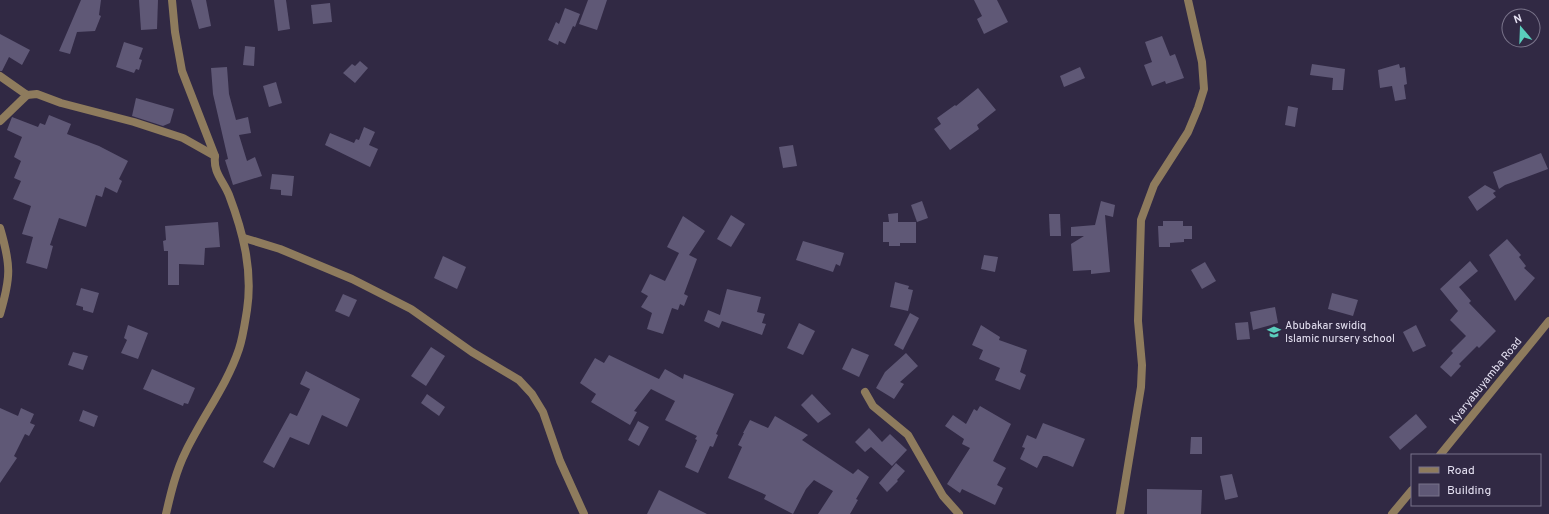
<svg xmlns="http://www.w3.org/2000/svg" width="1549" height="514" font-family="Overpass,sans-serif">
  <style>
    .building { fill: #5f5876 }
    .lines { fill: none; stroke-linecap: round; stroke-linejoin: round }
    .minor { stroke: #8e7b5d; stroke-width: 8 }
    .tertiary { stroke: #8e7b5d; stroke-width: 8 }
    .labels { text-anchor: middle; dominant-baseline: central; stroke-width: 3; stroke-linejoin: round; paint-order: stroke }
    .poi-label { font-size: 11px; fill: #e5e1f2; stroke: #312944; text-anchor: start }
    .street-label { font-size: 11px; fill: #e5e1f2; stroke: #312944 }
  </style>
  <rect width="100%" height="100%" fill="#312944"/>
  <g class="building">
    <polygon points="81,0 101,0 99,15 101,16 95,31 77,32 70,54 59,51"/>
    <polygon points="139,0 158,0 157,29 141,30"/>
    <polygon points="191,0 206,0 211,26 199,29"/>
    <polygon points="274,0 286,0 290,29 278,31"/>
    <polygon points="588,0 607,0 597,30 579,24"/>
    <polygon points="974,0 997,0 1008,22 984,34 977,19 982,16"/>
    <polygon points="330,3 332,22 313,24 311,5"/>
    <polygon points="565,8 580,14 575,27 573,26 565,44 559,41 558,45 548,40 556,22 559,24"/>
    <polygon points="0,34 30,50 22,65 9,57 2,71 0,71"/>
    <polygon points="1162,36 1170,56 1175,54 1184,78 1166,84 1165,81 1152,86 1144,65 1152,62 1145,42"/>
    <polygon points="124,42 143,48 139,59 142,60 139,70 136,69 134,73 116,67"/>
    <polygon points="245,46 255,47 254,66 243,65"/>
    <polygon points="360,61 368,68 355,83 343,73 352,64 355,66"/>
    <polygon points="1312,64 1345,69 1343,90 1332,90 1333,78 1310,75"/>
    <polygon points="1399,64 1400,68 1405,67 1407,84 1404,85 1406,99 1395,101 1392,86 1380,88 1378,70"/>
    <polygon points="227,67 229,94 236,120 248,117 251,133 239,135 247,161 255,157 262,176 233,185 225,160 228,159 213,94 211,68"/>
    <polygon points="1080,67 1085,78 1064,87 1060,76"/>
    <polygon points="276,82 282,103 269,107 263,86"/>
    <polygon points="978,88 996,110 977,125 979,129 950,150 934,129 941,124 937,118 955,105 956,106"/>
    <polygon points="136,98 174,109 170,123 163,126 132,116"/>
    <polygon points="1288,106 1298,108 1295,127 1285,125"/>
    <polygon points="49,115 71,124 67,134 99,146 128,161 119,179 122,181 117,193 105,187 102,197 96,195 86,227 59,218 50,245 53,246 47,269 26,263 33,237 22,234 31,206 13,199 21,181 14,178 21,161 14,157 22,137 7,130 12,117 38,127 40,123 45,125"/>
    <polygon points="364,127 375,132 369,145 378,149 370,167 325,145 330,133 354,143 356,139 359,140"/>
    <polygon points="793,145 797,166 783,168 779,147"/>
    <polygon points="1541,153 1548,169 1505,185 1499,189 1493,172"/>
    <polygon points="272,174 294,176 292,196 281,195 281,190 270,189"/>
    <polygon points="1485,185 1496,191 1493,193 1496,197 1477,211 1468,197"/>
    <polygon points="922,201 928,218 917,222 911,205"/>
    <polygon points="1101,201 1115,205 1113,217 1105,215 1110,272 1091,274 1091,270 1073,271 1071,244 1084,236 1071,236 1071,227 1095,225"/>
    <polygon points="898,213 898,222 916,222 916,243 900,243 900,246 889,246 889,242 883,242 883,222 889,222 888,214"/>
    <polygon points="1049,214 1060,214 1061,236 1050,236"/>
    <polygon points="731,215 745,224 731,247 717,239"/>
    <polygon points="683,216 705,231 689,255 697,259 684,294 688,296 684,306 680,304 678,310 672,308 663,334 647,329 652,313 641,307 648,296 641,292 650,274 665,281 679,253 667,247"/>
    <polygon points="1163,221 1183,221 1183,226 1192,226 1192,239 1184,239 1184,242 1170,243 1170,247 1159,247 1158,226 1163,226"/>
    <polygon points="218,222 220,247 205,248 204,265 179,264 179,285 168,285 168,251 164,251 163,241 166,240 165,226"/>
    <polygon points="1507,239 1521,255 1519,257 1526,266 1524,268 1535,278 1515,301 1489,255"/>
    <polygon points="803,241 844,253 840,266 836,264 833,272 796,260"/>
    <polygon points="984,255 998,257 995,272 981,269"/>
    <polygon points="443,256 466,267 457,289 434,278"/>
    <polygon points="1470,261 1478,271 1459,287 1471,301 1469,303 1496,331 1479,348 1477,346 1459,364 1461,366 1451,377 1440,367 1453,353 1451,351 1466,336 1450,320 1458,311 1440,289"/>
    <polygon points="1205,262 1216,281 1202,289 1191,270"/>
    <polygon points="895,282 909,286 908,289 913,290 908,311 890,307"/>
    <polygon points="81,288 99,293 93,313 83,310 83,307 76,305"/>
    <polygon points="727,289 761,297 757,312 765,314 762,323 766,324 762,335 722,321 719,328 704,321 708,310 720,315"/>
    <polygon points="1332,293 1358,300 1353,316 1328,309"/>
    <polygon points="343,294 357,300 349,317 335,311"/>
    <polygon points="1275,307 1278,323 1253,330 1250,312"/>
    <polygon points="910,313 919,318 903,350 894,345"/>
    <polygon points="1248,322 1250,339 1237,340 1235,323"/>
    <polygon points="799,323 815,331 803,355 787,348"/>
    <polygon points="128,325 148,333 138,359 121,353 127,340 124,338"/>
    <polygon points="981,325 1000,337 999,340 1027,350 1020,372 1026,375 1020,390 995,380 1000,368 979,359 983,350 972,345"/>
    <polygon points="1416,325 1426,346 1413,352 1403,332"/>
    <polygon points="431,347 445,356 426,386 411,376"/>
    <polygon points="852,348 869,355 859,377 842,369"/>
    <polygon points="73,352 88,356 83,370 68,365"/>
    <polygon points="906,353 918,366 900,382 904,384 894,399 876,388 885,372"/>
    <polygon points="609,355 659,379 665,369 683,379 684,374 734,394 716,434 718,435 713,447 710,446 698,473 685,467 697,440 695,439 697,436 665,420 675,401 651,389 634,411 637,412 630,425 591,402 596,394 580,383 595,358 604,363"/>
    <polygon points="152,369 195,388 188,404 184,403 183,406 143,389"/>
    <polygon points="306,371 360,399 347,427 322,415 309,445 290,437 274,468 263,462 290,413 297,416 310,389 300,384"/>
    <polygon points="427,394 445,407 439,416 421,403"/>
    <polygon points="812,394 831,414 818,423 801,405"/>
    <polygon points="980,406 1011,424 993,461 1006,468 997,485 1003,488 995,505 962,489 960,493 947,484 970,448 962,444 964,439 945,426 953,415 966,424 974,409 977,411"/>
    <polygon points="0,408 18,416 21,408 34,414 30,423 35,425 29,436 25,434 14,456 17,458 0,483"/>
    <polygon points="83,410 98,416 94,427 79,421"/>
    <polygon points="1416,414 1427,427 1400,450 1389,437"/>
    <polygon points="775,416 808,435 802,440 853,474 858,469 869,477 856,499 858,500 850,514 818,514 833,491 814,480 806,489 793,514 764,499 766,495 728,478 742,447 738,445 744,433 743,433 750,420 768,428"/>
    <polygon points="638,421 649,427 639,446 628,440"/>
    <polygon points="1043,423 1085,439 1073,467 1047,456 1043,456 1037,468 1020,459 1025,448 1022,447 1027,435 1036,439"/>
    <polygon points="869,428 882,442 890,434 907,450 892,466 871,447 865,452 855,442"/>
    <polygon points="1191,437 1202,437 1202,454 1190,454"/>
    <polygon points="896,463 905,471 897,480 898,481 887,492 879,483"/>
    <polygon points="1232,474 1238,497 1225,500 1220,476"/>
    <polygon points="1147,489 1202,490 1201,514 1147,514"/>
    <polygon points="659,490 707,514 647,514"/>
  </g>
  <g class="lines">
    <g class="minor">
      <polyline points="172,0 175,32 182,71 215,156"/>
      <path d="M0,76L27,95L37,94L61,103L134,122L183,138L215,156C213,173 223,180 229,195C243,232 253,270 247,310C245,322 243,337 239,349C227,385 203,416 186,451C176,471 171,492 166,514"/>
      <polyline points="0,121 27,95"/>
      <path d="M0,228C11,265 11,277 0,314"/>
      <polyline points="244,238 280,249 352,279 411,309 472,352 519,380 532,394 543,412 560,461 584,514"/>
      <polyline points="865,392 873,406 908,435 943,496 959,514"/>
      <polyline points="1120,514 1141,387 1142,365 1138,321 1141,220 1154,185 1188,132 1198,108 1204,89 1202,62 1188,0"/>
    </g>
    <g class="tertiary">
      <polyline points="1440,455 1549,321"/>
      <polyline points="1392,514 1412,490"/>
    </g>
  </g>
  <defs>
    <g id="school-bare" transform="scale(1.08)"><path d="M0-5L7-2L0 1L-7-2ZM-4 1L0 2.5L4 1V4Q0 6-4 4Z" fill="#5acebd" stroke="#312944" stroke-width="2.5" paint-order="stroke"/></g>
  </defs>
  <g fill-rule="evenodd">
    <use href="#school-bare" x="1274" y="332"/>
  </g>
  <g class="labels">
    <g class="poi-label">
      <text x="1285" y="326">Abubakar swidiq<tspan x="1285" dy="13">Islamic nursery school</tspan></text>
    </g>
    <g class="street-label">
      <text transform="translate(1486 381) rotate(-51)">Kyaryabuyamba Road</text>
    </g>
  </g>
  <rect x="1411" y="454" width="130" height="52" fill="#312944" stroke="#79738a"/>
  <rect x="1419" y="467" width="20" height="6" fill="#8e7b5d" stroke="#79738a"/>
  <text x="1447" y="474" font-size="12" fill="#e5e1f2">Road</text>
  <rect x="1419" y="484" width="20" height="12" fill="#5f5876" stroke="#79738a"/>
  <text x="1447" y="494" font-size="12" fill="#e5e1f2">Building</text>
  <g transform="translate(1521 28) rotate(341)"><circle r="19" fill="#312944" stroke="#79738a"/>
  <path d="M0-3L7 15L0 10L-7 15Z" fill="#5acebd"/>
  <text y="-6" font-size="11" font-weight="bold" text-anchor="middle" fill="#e5e1f2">N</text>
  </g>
</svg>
